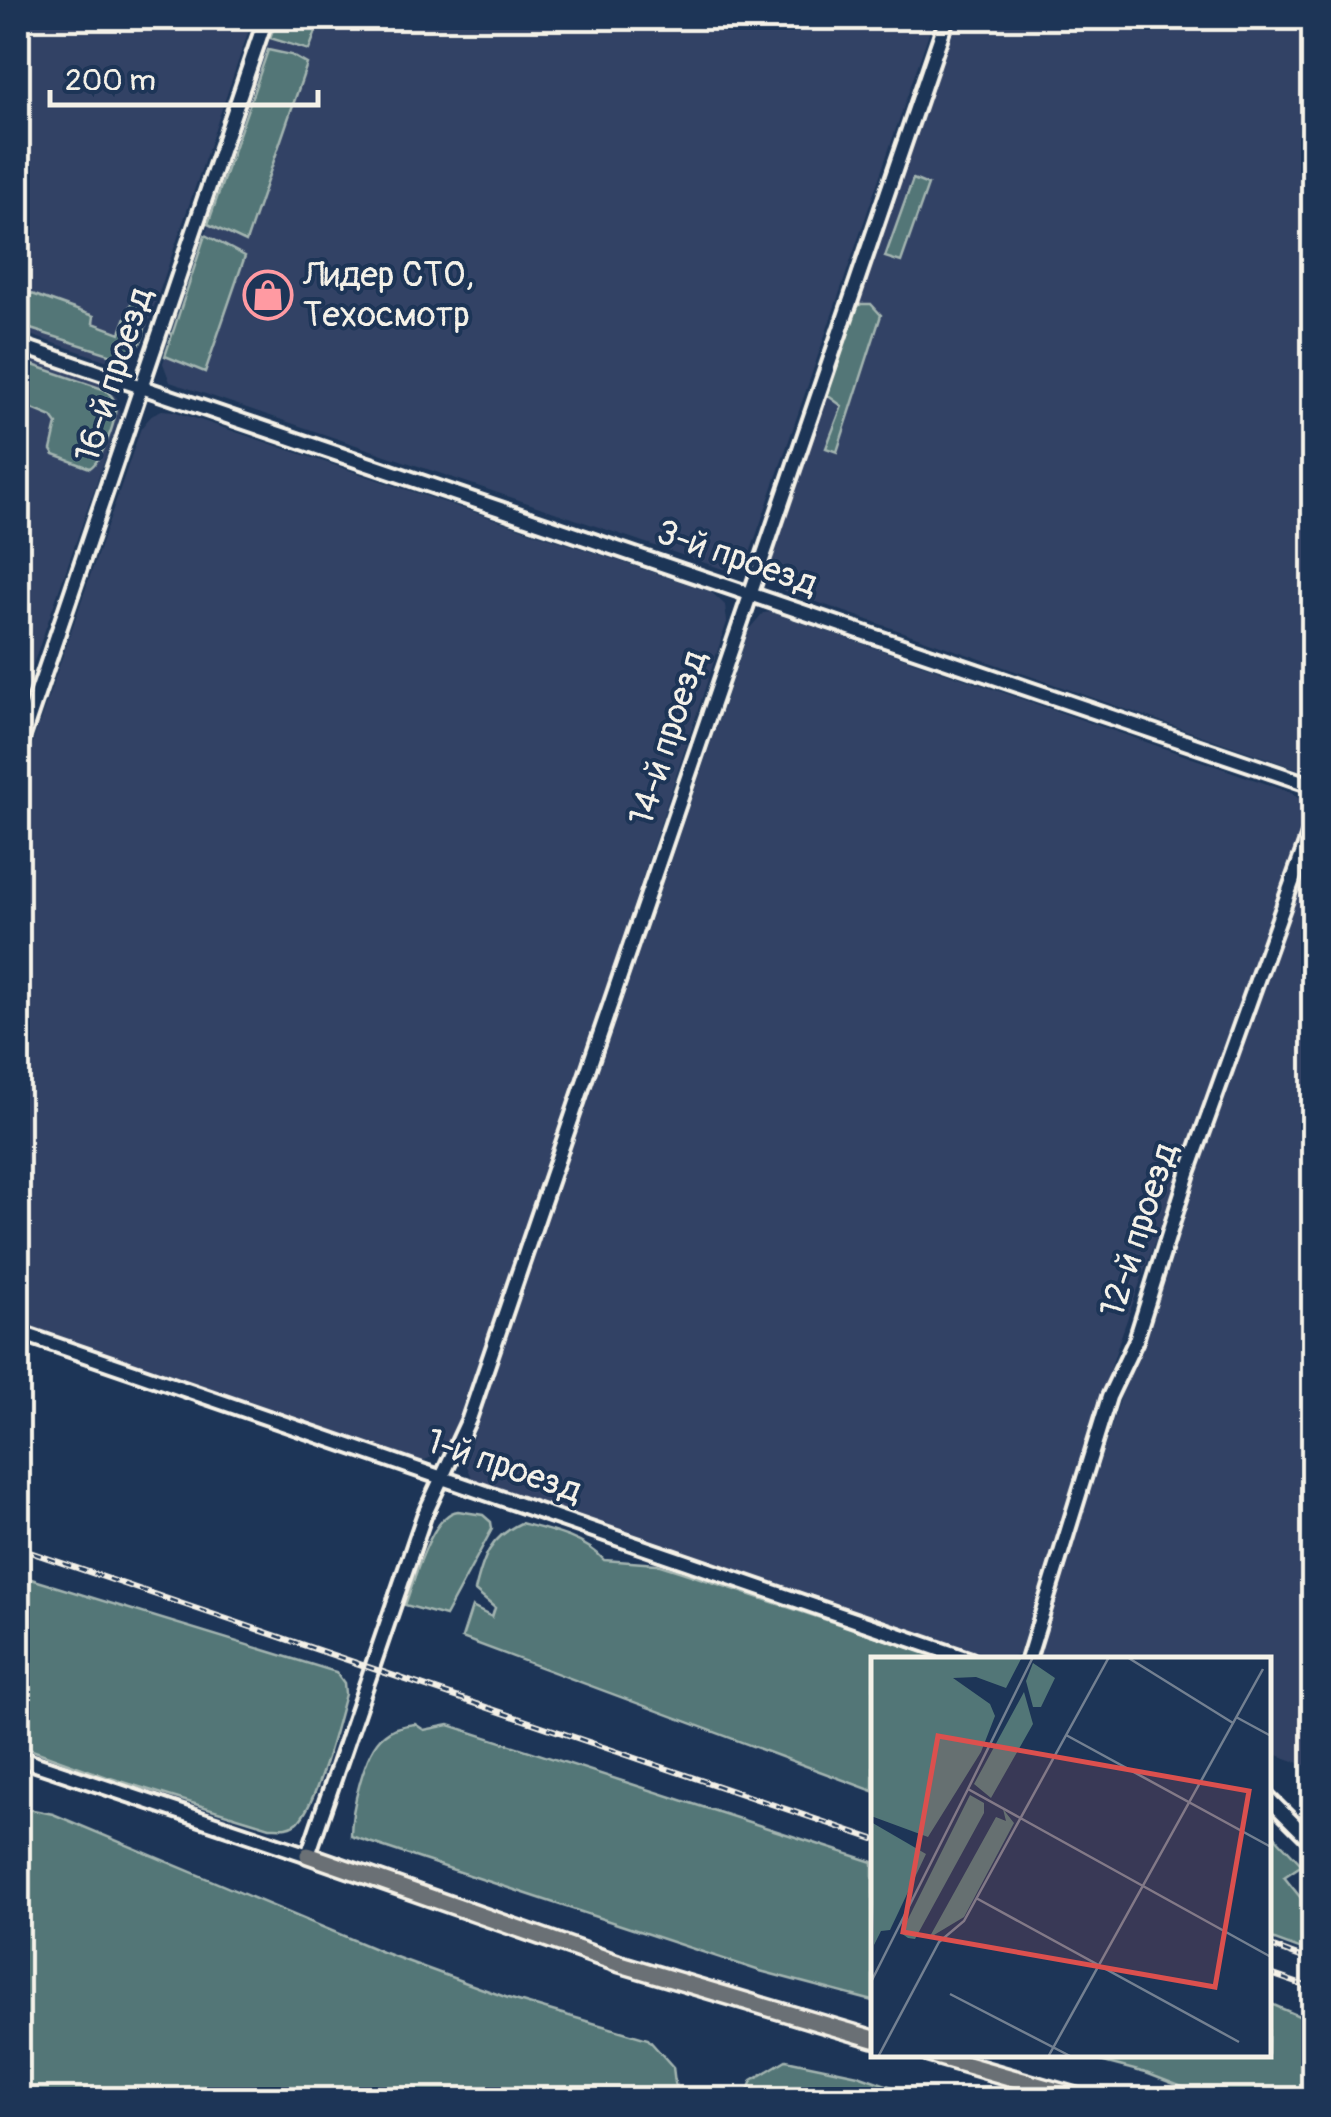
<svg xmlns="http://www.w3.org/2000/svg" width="1331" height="2117" font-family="Pangolin,sans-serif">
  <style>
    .built { fill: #334365 }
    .green { fill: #527677; stroke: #a3b4b0; stroke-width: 2.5 }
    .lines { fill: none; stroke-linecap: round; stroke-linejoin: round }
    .minor-casing { stroke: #f4f1e8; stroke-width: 20 }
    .major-casing { stroke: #f4f1e8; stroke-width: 22 }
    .minor { stroke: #1d3557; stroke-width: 12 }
    .major { stroke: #6b7074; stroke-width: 15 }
    .rail-casing { stroke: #f4f1e8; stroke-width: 6 }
    .rail { stroke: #1d3557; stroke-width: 2.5; stroke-dasharray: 8; stroke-linecap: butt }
    .labels { text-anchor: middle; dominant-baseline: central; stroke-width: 8; stroke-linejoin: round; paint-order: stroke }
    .poi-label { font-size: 35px; fill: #f4f1e8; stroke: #1d3557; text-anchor: start }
    .street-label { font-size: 35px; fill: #f4f1e8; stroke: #1d3557 }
    .inset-road { fill: none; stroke: #738091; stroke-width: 2.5 }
    .view { fill: #dc504e; fill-opacity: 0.15; stroke: #dc504e; stroke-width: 5 }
    .inset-edge { fill: none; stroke: #f4f1e8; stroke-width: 5 }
  </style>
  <rect width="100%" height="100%" fill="#1d3557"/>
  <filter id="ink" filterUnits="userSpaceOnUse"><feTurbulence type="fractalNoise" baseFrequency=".01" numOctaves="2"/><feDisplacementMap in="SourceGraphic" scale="20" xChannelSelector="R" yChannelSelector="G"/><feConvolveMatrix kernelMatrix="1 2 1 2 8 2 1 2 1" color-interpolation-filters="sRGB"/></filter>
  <g filter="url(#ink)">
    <g class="built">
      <polygon points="18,18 253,18 141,345 127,363 114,363 18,331"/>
      <polygon points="277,18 934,18 747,562 739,568 723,569 170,382 163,363"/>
      <polygon points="956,18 1313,18 1313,767 1308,769 1301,770 785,591 770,578 768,559"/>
      <polygon points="18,355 104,385 117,398 120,416 18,707"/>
      <polygon points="162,410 173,411 711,592 725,605 727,622 552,1151 450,1442 441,1453 420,1462 18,1324 18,785 141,428 153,414"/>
      <polygon points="771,612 1290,792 1301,800 1305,806 1305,821 1119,1342 1019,1654 1009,1659 992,1659 473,1480 465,1461 750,628 763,613"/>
      <polygon points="1313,849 1313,1768 1269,1752 1268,1660 1038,1660 1038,1651 1170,1246"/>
    </g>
    <g class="green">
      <polygon points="277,18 321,18 309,50 270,38"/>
      <polygon points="268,50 291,55 307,64 246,242 208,224"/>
      <polygon points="913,179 928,185 901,262 885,257"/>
      <polygon points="205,235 245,256 205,372 165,356"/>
      <path d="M18,289L94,316L93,323L120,333L132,301L136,300L141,303C150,322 145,351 122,358L18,325Z"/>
      <polygon points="861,304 871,304 881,315 837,452 826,448 842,406 827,395 855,309"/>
      <path d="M18,360L106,390C111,396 114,397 115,405C118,419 101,461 90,468L54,455L51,450L57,424L52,417L18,403Z"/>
      <path d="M458,1511L483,1515L491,1522L492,1529L445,1616L405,1605C414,1581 431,1514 458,1511Z"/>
      <path d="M521,1523C548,1530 585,1538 604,1560L657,1564L679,1571L944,1659L874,1660L873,1791L462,1638L472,1607L492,1617L495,1608L475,1591C483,1558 489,1538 521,1523Z"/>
      <path d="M18,1575L336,1672L344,1683L345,1694C337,1723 318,1800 299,1821C291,1829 280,1827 270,1827L107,1777L18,1745Z"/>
      <path d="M415,1724L424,1730L449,1725L873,1862V2001L760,1971L351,1836C351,1812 364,1750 384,1735C392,1728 404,1725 415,1724Z"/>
      <polygon points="18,1807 53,1814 382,1952 508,1998 648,2039 673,2067 677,2099 18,2099"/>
      <polygon points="1269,1830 1302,1865 1284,1877 1313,1913 1313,1952 1310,1953 1269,1938"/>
      <polygon points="1269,2003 1313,2022 1313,2099 1213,2099 1146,2073 1077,2055 1268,2054"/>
      <polygon points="786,2060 858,2075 926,2099 745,2099 752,2080"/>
    </g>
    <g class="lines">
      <g class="minor-casing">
        <g id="minor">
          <polyline points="18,345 1314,786"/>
          <polyline points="18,751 266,18"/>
          <polyline points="18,1332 971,1660"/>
          <polyline points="1028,1660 1109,1397 1136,1340 1188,1173 1314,821"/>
          <polyline points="18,1758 308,1855 424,1516 469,1419 947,18"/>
          <polyline points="1268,1798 1314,1844"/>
        </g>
      </g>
      <g class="major-casing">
        <g id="major">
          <polyline points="308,1855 617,1963 874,2039"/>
          <polyline points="929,2054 1089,2100"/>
        </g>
      </g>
      <use href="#minor" class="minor"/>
      <use href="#major" class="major"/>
      <g class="rail-casing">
        <g id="rail">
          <polyline points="18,1548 874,1839"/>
          <polyline points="1268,1945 1314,1962"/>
          <polyline points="1268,1973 1314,1989"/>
        </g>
      </g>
      <use href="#rail" class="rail"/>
    </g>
  </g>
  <defs>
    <g id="shop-ring" transform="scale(2.5)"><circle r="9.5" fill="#1d3557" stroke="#ff9aa2" stroke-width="1.5"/><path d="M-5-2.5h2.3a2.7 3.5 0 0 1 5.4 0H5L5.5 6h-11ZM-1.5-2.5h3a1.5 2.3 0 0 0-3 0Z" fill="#ff9aa2"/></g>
  </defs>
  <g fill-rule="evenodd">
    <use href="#shop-ring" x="268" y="295"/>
  </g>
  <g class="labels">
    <g class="poi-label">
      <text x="303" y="275">Лидер СТО,<tspan x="303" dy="40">Техосмотр</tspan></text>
    </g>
    <g class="street-label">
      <text transform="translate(114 375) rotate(-72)">16-й проезд</text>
      <text transform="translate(737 558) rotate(19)">3-й проезд</text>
      <text transform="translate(668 738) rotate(-72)">14-й проезд</text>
      <text transform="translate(1139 1230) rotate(-72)">12-й проезд</text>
      <text transform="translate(504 1466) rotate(19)">1-й проезд</text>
    </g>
  </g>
  <g transform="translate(871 1657)">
    <rect width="400" height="400" fill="#1d3557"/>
    <path d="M0,0H151L135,31L105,20L82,21L119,47L124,59L110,95L57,180L0,159ZM162,6L184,21L170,50H162L155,24ZM153,35L162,67L120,141L103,127ZM99,138L113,146V156L44,282L37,281L30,276ZM132,152L143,166L93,260L58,281L125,160L135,164ZM0,165L55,197L19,273L10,274L3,288Z" fill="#527677"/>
    <path class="inset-road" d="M162,0L97,132L400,300M256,0L362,66M365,60L400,79M195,78L400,190M105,241L368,385M0,325L97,132M79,337L201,400M7,400L68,285L93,264L238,0M177,400L392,12"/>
    <path class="view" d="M67,79L378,134L344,330L32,275Z"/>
    <rect width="400" height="400" class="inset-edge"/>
  </g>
  <rect width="1331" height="2117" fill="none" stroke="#1d3557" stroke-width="60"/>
  <rect x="30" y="30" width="1271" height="2057" fill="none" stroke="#f4f1e8" stroke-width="4" filter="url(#ink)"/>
  <path d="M50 90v15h268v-15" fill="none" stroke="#f4f1e8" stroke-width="5"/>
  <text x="65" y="90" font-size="30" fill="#f4f1e8" stroke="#1d3557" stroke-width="8" paint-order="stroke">200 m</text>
</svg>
